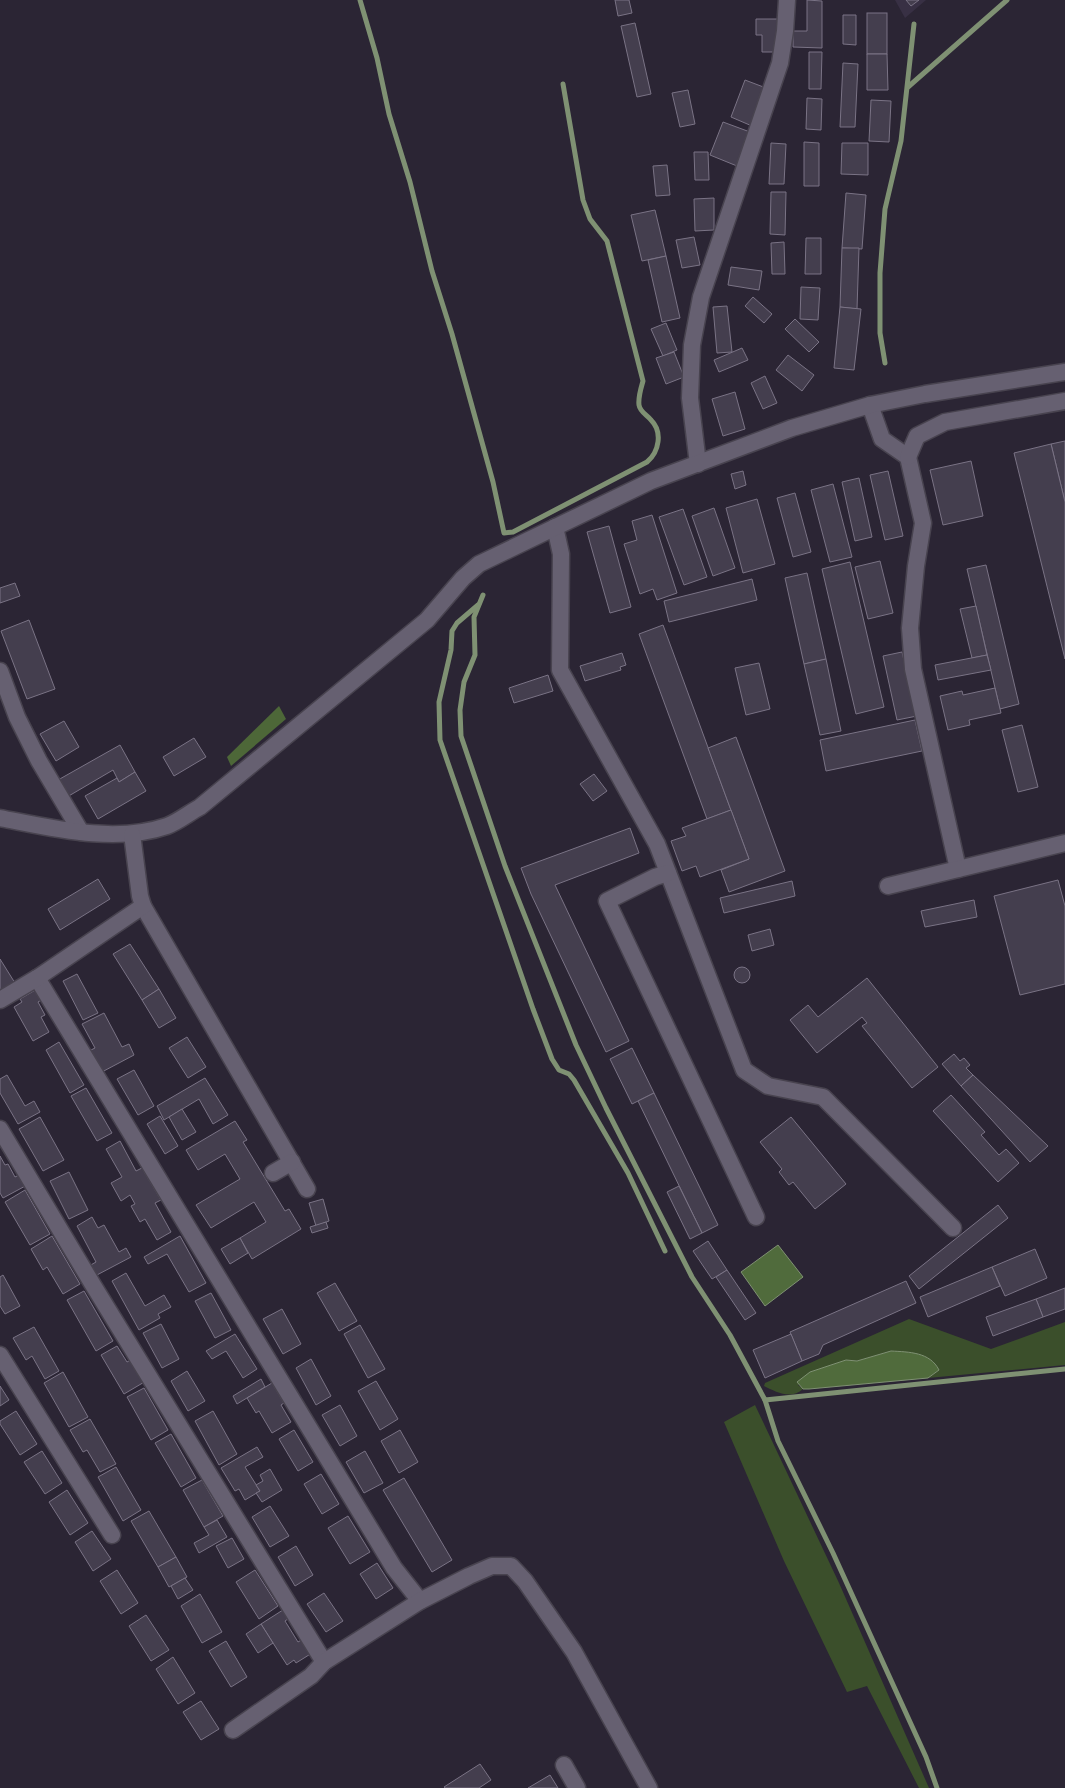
<svg xmlns="http://www.w3.org/2000/svg" width="1065" height="1788" font-family="Raleway,sans-serif">
  <style>
    .built { fill: #383044 }
    .green { fill: #3b4f2b }
    .forest { fill: #4d6738 }
    .water { fill: #506b3c; stroke: #7f9173 }
    .lines { fill: none; stroke-linecap: round; stroke-linejoin: round }
    .stream { stroke: #7f9173; stroke-width: 5 }
    .building { fill: #443e4e; stroke: #7a7385 }
    .minor-casing { stroke: #48434f; stroke-width: 19 }
    .minor { stroke: #666071; stroke-width: 16 }
  </style>
  <rect width="100%" height="100%" fill="#2b2534"/>
  <polygon class="built" points="895,0 926,0 905,18"/>
  <g class="green">
    <path d="M909,1319L991,1349L1065,1322V1365L928,1378L939,1370L891,1351L857,1361L846,1360L798,1385L803,1389C791,1400 776,1392 764,1386L765,1383Z"/>
    <polygon points="755,1405 839,1583 929,1788 919,1788 867,1686 847,1692 784,1561 724,1422"/>
  </g>
  <polygon class="forest" points="279,706 286,719 231,766 227,757"/>
  <g class="water">
    <polygon points="778,1245 803,1277 765,1306 741,1272"/>
    <path d="M891,1351C909,1352 930,1352 939,1370L928,1378L809,1389H803L797,1382L810,1372L846,1360L857,1361Z"/>
  </g>
  <g class="lines">
    <g class="stream">
      <path d="M360,0L377,58L389,114L410,182L432,271L452,334L493,482L504,533L513,532L647,462C659,452 663,432 651,420C647,415 640,412 639,405C638,397 641,388 643,381L607,241L590,219L583,200L563,84"/>
      <polyline points="908,87 1007,0"/>
      <polyline points="885,363 880,333 880,273 885,209 901,141 914,24"/>
      <polyline points="483,595 474,617 475,655 464,682 460,710 461,736 505,866 576,1045 606,1108 692,1277 730,1335 765,1400 1065,1369"/>
      <polyline points="478,605 457,623 452,631 451,650 439,702 440,740 533,1009 552,1059 559,1070 569,1074 574,1080 628,1173 665,1251"/>
      <polyline points="765,1400 778,1441 833,1553 926,1757 937,1788"/>
    </g>
  </g>
  <g class="building">
    <polygon points="615,0 629,0 632,13 618,16"/>
    <polygon points="807,0 822,1 822,48 793,47 793,31 807,31"/>
    <polygon points="906,0 919,0 911,6"/>
    <rect x="867" y="13" width="20" height="41"/>
    <polygon points="843,15 856,15 856,45 843,44"/>
    <polygon points="756,19 778,19 778,52 762,52 762,35 756,35"/>
    <polygon points="635,23 651,94 637,97 621,26"/>
    <polygon points="809,52 822,52 821,89 809,89"/>
    <polygon points="867,54 887,54 888,90 867,90"/>
    <polygon points="843,63 858,64 855,127 840,127"/>
    <polygon points="745,80 766,88 752,126 731,117"/>
    <polygon points="688,90 695,124 680,127 672,93"/>
    <polygon points="807,98 822,99 821,130 806,129"/>
    <polygon points="871,100 891,101 889,142 869,141"/>
    <polygon points="723,122 750,132 737,166 710,155"/>
    <polygon points="804,142 819,143 819,186 804,186"/>
    <polygon points="771,143 786,144 784,184 769,184"/>
    <polygon points="842,143 868,143 868,175 841,174"/>
    <polygon points="694,152 708,152 709,180 695,180"/>
    <polygon points="667,165 670,195 656,196 653,166"/>
    <polygon points="771,192 786,192 785,235 770,234"/>
    <polygon points="846,193 866,195 862,249 842,248"/>
    <polygon points="714,198 714,230 695,231 694,199"/>
    <polygon points="655,210 666,256 642,261 631,215"/>
    <polygon points="694,237 700,265 682,268 676,240"/>
    <polygon points="806,238 821,238 821,274 805,274"/>
    <polygon points="784,242 785,274 772,274 771,243"/>
    <polygon points="842,248 859,248 857,309 840,307"/>
    <polygon points="666,256 680,318 662,322 648,260"/>
    <polygon points="731,267 762,271 759,290 728,285"/>
    <polygon points="801,287 820,288 818,320 800,319"/>
    <polygon points="753,297 772,314 764,323 745,306"/>
    <polygon points="727,306 732,352 717,353 713,307"/>
    <polygon points="840,307 861,309 854,370 834,368"/>
    <polygon points="795,319 819,342 809,352 785,329"/>
    <polygon points="666,323 677,350 663,356 651,329"/>
    <polygon points="742,348 748,360 719,372 714,360"/>
    <polygon points="674,352 684,377 666,384 656,358"/>
    <polygon points="788,355 814,375 802,391 776,370"/>
    <polygon points="765,376 777,403 763,409 751,383"/>
    <polygon points="735,392 745,429 723,436 712,399"/>
    <polygon points="1065,441 1065,502 1051,444"/>
    <polygon points="1051,444 1065,502 1065,659 1014,453"/>
    <polygon points="971,461 983,516 943,525 930,470"/>
    <polygon points="743,471 746,485 735,489 731,474"/>
    <polygon points="888,471 903,536 885,540 870,475"/>
    <polygon points="859,478 872,537 855,541 842,482"/>
    <polygon points="833,484 852,557 830,562 811,490"/>
    <polygon points="795,493 811,552 793,557 777,498"/>
    <polygon points="757,499 775,564 743,573 726,508"/>
    <polygon points="714,508 735,568 713,576 692,516"/>
    <polygon points="683,509 707,577 684,585 659,517"/>
    <polygon points="652,515 677,593 657,600 653,589 640,594 624,544 637,540 632,521"/>
    <polygon points="609,526 631,607 610,613 587,532"/>
    <polygon points="880,561 893,613 868,619 855,567"/>
    <polygon points="850,562 884,707 856,714 822,569"/>
    <polygon points="986,565 1019,704 1000,709 967,569"/>
    <polygon points="807,573 826,659 804,664 785,578"/>
    <polygon points="752,579 757,600 669,622 664,601"/>
    <polygon points="15,583 20,596 0,603 0,588"/>
    <polygon points="976,606 987,655 972,658 960,609"/>
    <polygon points="29,620 55,689 27,699 1,631"/>
    <polygon points="663,625 731,810 707,819 639,634"/>
    <polygon points="902,652 917,716 897,720 883,656"/>
    <polygon points="622,653 626,665 620,667 621,670 585,681 580,666"/>
    <polygon points="987,655 991,670 938,680 935,665"/>
    <polygon points="826,659 841,731 820,735 804,664"/>
    <polygon points="759,663 770,709 746,715 735,668"/>
    <polygon points="548,675 553,691 514,703 509,688"/>
    <polygon points="995,688 1001,713 969,720 970,725 948,730 940,696 962,691 963,695"/>
    <polygon points="915,720 922,751 826,771 820,740"/>
    <polygon points="64,721 79,747 56,761 40,734"/>
    <polygon points="1022,725 1038,787 1018,792 1002,730"/>
    <polygon points="736,737 785,871 729,892 721,870 749,859 708,748"/>
    <polygon points="194,738 206,757 174,776 163,757"/>
    <polygon points="120,745 135,772 119,782 113,770 67,797 58,780"/>
    <polygon points="135,772 146,791 98,819 85,796 117,778 119,782"/>
    <polygon points="594,774 607,791 593,801 580,784"/>
    <polygon points="731,810 749,859 700,877 696,866 682,871 671,841 686,836 682,828"/>
    <polygon points="630,828 639,853 555,885 629,1041 606,1052 531,894 521,868"/>
    <polygon points="98,879 110,899 60,930 48,909"/>
    <polygon points="1058,880 1065,906 1065,984 1020,995 994,896"/>
    <polygon points="792,881 795,896 724,913 720,898"/>
    <polygon points="974,900 977,917 925,927 921,911"/>
    <polygon points="770,929 774,945 752,951 748,935"/>
    <polygon points="130,944 159,989 142,1000 113,954"/>
    <polygon points="0,959 15,983 0,992"/>
    <circle cx="742" cy="975" r="8"/>
    <polygon points="77,974 98,1013 83,1020 63,981"/>
    <polygon points="867,978 938,1067 912,1088 862,1026 867,1023 862,1017 817,1053 790,1020 808,1005 818,1017"/>
    <polygon points="37,989 43,999 38,1002 45,1015 41,1017 49,1032 33,1041 14,1007 22,1002 20,999"/>
    <polygon points="159,989 176,1018 159,1028 142,1000"/>
    <polygon points="104,1013 122,1047 129,1044 134,1055 100,1073 89,1051 95,1048 82,1024"/>
    <polygon points="187,1037 206,1067 188,1078 169,1048"/>
    <polygon points="59,1042 84,1085 70,1093 46,1050"/>
    <polygon points="632,1048 654,1093 632,1104 610,1059"/>
    <polygon points="954,1054 960,1061 964,1058 970,1065 966,1068 973,1075 961,1086 942,1064"/>
    <polygon points="134,1070 154,1106 138,1115 117,1079"/>
    <polygon points="7,1075 25,1106 34,1101 40,1112 18,1124 0,1093 0,1079"/>
    <polygon points="973,1075 1048,1146 1030,1162 961,1086"/>
    <polygon points="205,1078 228,1115 213,1124 199,1099 164,1120 157,1106"/>
    <polygon points="86,1088 112,1133 97,1141 71,1096"/>
    <polygon points="654,1093 718,1225 702,1233 638,1101"/>
    <polygon points="951,1095 985,1132 981,1135 999,1155 1006,1149 1019,1163 998,1182 933,1111"/>
    <polygon points="182,1109 196,1132 182,1140 169,1117"/>
    <polygon points="160,1116 178,1146 165,1154 147,1124"/>
    <polygon points="40,1117 64,1160 43,1171 19,1129"/>
    <polygon points="791,1117 846,1184 815,1209 793,1182 789,1185 779,1172 782,1169 760,1142"/>
    <polygon points="235,1121 247,1140 243,1142 285,1211 289,1209 301,1229 252,1259 240,1238 266,1222 254,1202 211,1228 196,1205 240,1179 225,1154 198,1170 186,1150"/>
    <polygon points="120,1141 136,1171 142,1168 161,1200 155,1203 171,1232 157,1240 145,1219 140,1222 131,1206 135,1204 130,1195 121,1201 111,1183 122,1177 106,1149"/>
    <polygon points="0,1156 5,1165 8,1164 15,1177 23,1173 29,1184 3,1198 0,1193"/>
    <polygon points="69,1172 88,1210 69,1219 50,1181"/>
    <polygon points="679,1186 702,1233 690,1239 667,1192"/>
    <polygon points="25,1190 50,1234 30,1245 5,1202"/>
    <polygon points="323,1199 329,1221 316,1226 309,1203"/>
    <polygon points="998,1205 1008,1218 919,1289 909,1276"/>
    <polygon points="92,1217 98,1228 104,1225 119,1252 126,1248 131,1257 95,1276 89,1266 96,1262 77,1226"/>
    <polygon points="326,1222 328,1228 312,1233 310,1227"/>
    <polygon points="52,1236 80,1284 63,1294 47,1267 43,1270 31,1249"/>
    <polygon points="180,1236 206,1283 189,1292 167,1254 148,1264 144,1257"/>
    <polygon points="240,1238 248,1253 230,1264 221,1249"/>
    <polygon points="708,1241 727,1270 712,1279 693,1251"/>
    <polygon points="1035,1249 1047,1278 1005,1296 992,1267"/>
    <polygon points="992,1267 1000,1286 928,1317 920,1297"/>
    <polygon points="727,1270 756,1313 745,1320 716,1277"/>
    <polygon points="126,1273 145,1306 164,1295 171,1307 158,1314 160,1318 139,1330 112,1281"/>
    <polygon points="3,1275 20,1306 5,1314 0,1306 0,1277"/>
    <polygon points="906,1281 916,1303 823,1345 819,1354 802,1361 790,1332"/>
    <polygon points="335,1283 357,1321 339,1331 317,1293"/>
    <polygon points="1065,1288 1065,1309 1043,1317 1036,1299"/>
    <polygon points="84,1291 113,1341 96,1351 67,1300"/>
    <polygon points="211,1293 231,1330 215,1338 195,1301"/>
    <polygon points="1036,1299 1043,1317 993,1336 986,1317"/>
    <polygon points="282,1309 301,1344 283,1354 263,1319"/>
    <polygon points="161,1324 179,1359 162,1368 143,1333"/>
    <polygon points="360,1325 385,1369 368,1378 344,1334"/>
    <polygon points="34,1327 59,1371 45,1379 32,1356 26,1360 13,1338"/>
    <polygon points="235,1334 257,1369 243,1378 226,1351 212,1359 206,1351"/>
    <polygon points="791,1334 802,1361 765,1378 753,1350"/>
    <polygon points="117,1346 127,1362 133,1359 146,1381 124,1394 101,1355"/>
    <polygon points="311,1359 331,1396 316,1405 296,1368"/>
    <polygon points="187,1371 205,1401 188,1411 171,1381"/>
    <polygon points="63,1372 88,1417 69,1427 44,1383"/>
    <polygon points="261,1379 265,1387 237,1404 233,1396"/>
    <polygon points="376,1381 398,1419 380,1430 358,1391"/>
    <polygon points="272,1383 284,1403 281,1405 291,1422 272,1433 259,1411 256,1413 247,1398"/>
    <polygon points="0,1386 9,1400 0,1406"/>
    <polygon points="144,1388 168,1430 151,1440 127,1397"/>
    <polygon points="340,1405 357,1436 340,1446 322,1415"/>
    <polygon points="16,1411 37,1444 20,1455 0,1424 0,1421"/>
    <polygon points="213,1411 237,1454 219,1465 195,1421"/>
    <polygon points="90,1419 116,1464 100,1472 87,1450 83,1452 70,1430"/>
    <polygon points="294,1430 313,1462 298,1471 279,1439"/>
    <polygon points="400,1430 418,1462 399,1473 381,1441"/>
    <polygon points="171,1434 196,1478 181,1487 155,1443"/>
    <polygon points="257,1447 263,1457 245,1467 260,1491 245,1500 239,1489 235,1491 221,1468"/>
    <polygon points="42,1451 62,1483 45,1494 24,1462"/>
    <polygon points="365,1451 383,1483 364,1493 346,1462"/>
    <polygon points="116,1467 141,1510 123,1521 98,1477"/>
    <polygon points="270,1469 282,1490 262,1502 256,1493 260,1491 256,1485 263,1481 260,1475"/>
    <polygon points="321,1474 339,1504 322,1514 304,1484"/>
    <polygon points="404,1478 452,1560 432,1572 383,1490"/>
    <polygon points="202,1480 223,1516 204,1527 183,1490"/>
    <polygon points="67,1490 88,1523 70,1535 49,1502"/>
    <polygon points="270,1506 289,1536 270,1547 252,1517"/>
    <polygon points="149,1511 176,1557 158,1567 131,1521"/>
    <polygon points="348,1516 370,1552 350,1564 328,1528"/>
    <polygon points="217,1520 227,1537 199,1553 194,1543 209,1535 204,1527"/>
    <polygon points="92,1531 111,1559 93,1571 75,1542"/>
    <polygon points="232,1538 244,1559 228,1568 216,1546"/>
    <polygon points="296,1546 313,1575 295,1586 278,1557"/>
    <polygon points="176,1557 187,1577 169,1587 158,1567"/>
    <polygon points="377,1563 393,1588 376,1599 360,1574"/>
    <polygon points="117,1570 138,1603 121,1614 100,1581"/>
    <polygon points="255,1570 278,1606 259,1619 236,1582"/>
    <polygon points="185,1578 193,1590 178,1599 171,1586"/>
    <polygon points="324,1593 343,1621 326,1632 307,1604"/>
    <polygon points="200,1594 222,1632 202,1643 181,1606"/>
    <polygon points="286,1608 292,1616 285,1621 298,1642 303,1639 312,1653 296,1663 294,1660 287,1665 261,1624"/>
    <polygon points="146,1615 169,1650 151,1661 129,1626"/>
    <polygon points="261,1624 273,1643 258,1653 246,1634"/>
    <polygon points="226,1641 247,1677 231,1687 209,1651"/>
    <polygon points="173,1657 195,1693 178,1704 156,1669"/>
    <polygon points="201,1701 219,1729 201,1740 183,1712"/>
    <polygon points="480,1764 491,1780 479,1788 445,1788 444,1787"/>
    <polygon points="550,1775 558,1788 528,1788"/>
  </g>
  <g class="lines">
    <g class="minor-casing">
      <g id="minor">
        <polyline points="870,405 882,439 908,457 923,523 916,566 910,628 913,669 958,869"/>
        <polyline points="908,457 917,436 945,422 1065,401"/>
        <polyline points="698,464 690,398 692,345 701,297 780,63 785,31 787,0"/>
        <polyline points="555,527 561,554 560,670 657,844 744,1070 768,1086 823,1097 953,1228"/>
        <polyline points="0,671 17,717 39,761 81,832"/>
        <path d="M0,818C52,828 115,844 167,826C178,822 189,813 200,807L427,620L463,578L479,564L651,481L792,428L870,405L925,394L1065,372"/>
        <polyline points="668,873 655,877 607,901 756,1217"/>
        <polyline points="888,886 1065,843"/>
        <polyline points="143,906 307,1189"/>
        <polyline points="37,978 394,1568 420,1601"/>
        <polyline points="0,1000 37,978 143,906 140,896 132,834"/>
        <polyline points="0,1129 93,1285 324,1662"/>
        <polyline points="273,1173 292,1162"/>
        <polyline points="0,1355 112,1535"/>
        <polyline points="233,1730 311,1676 324,1662 420,1601 469,1576 492,1566 511,1566 525,1581 574,1652 649,1788"/>
        <polyline points="564,1765 577,1788"/>
      </g>
    </g>
    <use href="#minor" class="minor"/>
  </g>
</svg>
